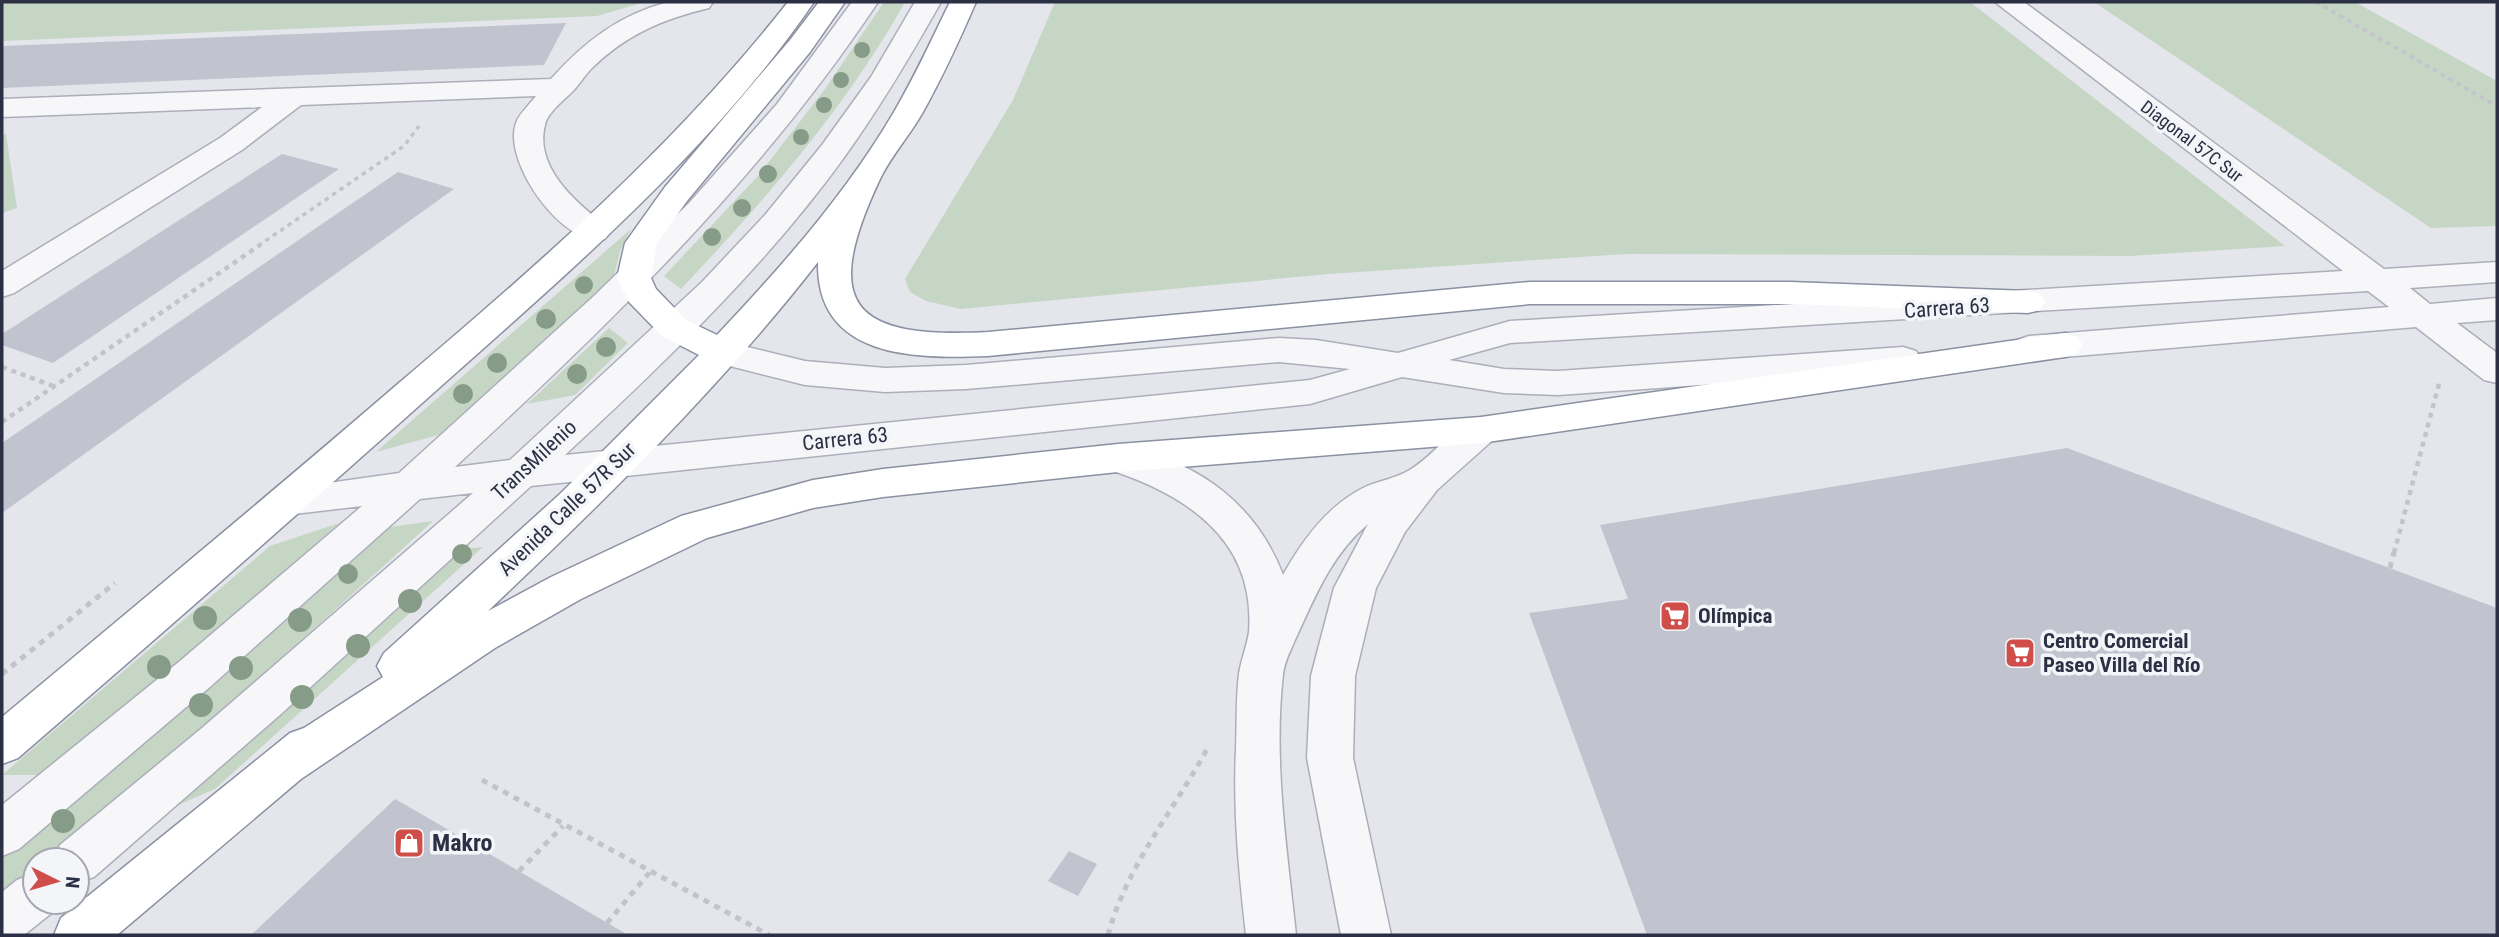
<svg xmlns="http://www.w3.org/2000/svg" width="2499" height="937" font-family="'Roboto Condensed',sans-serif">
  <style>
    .green { fill: #c6d6c5 }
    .building { fill: #c1c4cf }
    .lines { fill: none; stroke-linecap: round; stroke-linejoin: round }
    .minor-casing { stroke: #acafba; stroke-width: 3 }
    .highway-casing { stroke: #8b90a2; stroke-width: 3 }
    .path-far2 { stroke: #c2c3cb; stroke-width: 3.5; stroke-dasharray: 4.5 4.5; stroke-linecap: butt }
    .path-far1 { stroke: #c2c3cb; stroke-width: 4.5; stroke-dasharray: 5 5; stroke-linecap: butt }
    .path { stroke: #c2c3cb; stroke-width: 5; stroke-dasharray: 6 6; stroke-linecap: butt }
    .minor { fill: #f7f7fa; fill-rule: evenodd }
    .highway { fill: #fff; fill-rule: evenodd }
    .tree { fill: #869c89 }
    .labels { text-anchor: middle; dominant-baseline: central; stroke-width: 7; stroke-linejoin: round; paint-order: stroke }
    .far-street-label { font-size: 18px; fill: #2b3044; stroke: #f4f5f9 }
    .street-label { font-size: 21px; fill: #2b3044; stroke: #f4f5f9 }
    .poi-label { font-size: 21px; font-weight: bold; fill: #2b3044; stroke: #f4f5f9; text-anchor: start }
    .near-poi-label { font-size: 24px; font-weight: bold; fill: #2b3044; stroke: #f4f5f9; text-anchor: start }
  </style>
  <rect width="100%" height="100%" fill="#e4e6ec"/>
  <g class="green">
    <polygon points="2,2 645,2 597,16 2,41"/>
    <path d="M884,2H905C845,109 765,200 681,289L664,276L758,176L825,89Z"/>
    <polygon points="1055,2 1970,2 2285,246 2130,256 1626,254 1329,274 961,309 926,301 910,292 905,279 1013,100"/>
    <polygon points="2094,2 2355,2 2497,81 2497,226 2431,228"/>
    <polygon points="6,134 17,208 2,213 2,135"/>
    <polygon points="631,229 620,251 612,284 449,432 376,452"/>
    <polygon points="609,328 628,343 575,395 527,404"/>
    <path d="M433,521C306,638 176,751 42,860H35V866L2,893V856L138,747L383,528Z"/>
    <polygon points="339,523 53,775 2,775 270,546"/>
    <polygon points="483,547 215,789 146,819 454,550"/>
  </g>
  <g class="building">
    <polygon points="566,23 544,65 2,88 2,46"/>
    <polygon points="282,154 339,169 53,363 2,345 2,334"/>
    <polygon points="398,172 454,189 2,513 2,443"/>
    <polygon points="2067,448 2497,608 2497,935 1647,935 1529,613 1628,599 1600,525"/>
    <polygon points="395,799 423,815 628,935 251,935"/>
    <polygon points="1069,851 1097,864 1078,896 1048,881"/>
  </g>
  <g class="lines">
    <g class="minor-casing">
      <g id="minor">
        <path d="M669,2H713L709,8C663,19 627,34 592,68C584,76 579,85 572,92C564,100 547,113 545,125C534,167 576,203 605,225L610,232L605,239C564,249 502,162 516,123C519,114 530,104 536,96L301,105L242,150L14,293L2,297V271L220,138L262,107L2,117V99L551,79C584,42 620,14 669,2Z"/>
        <path d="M852,2H878C761,178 610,324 455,467L510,460L702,282L765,215L822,145L871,77L915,2H941C911,55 881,106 845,156C766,266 664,363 565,455L1310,380L1350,369L1279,362L966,389L885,392L805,385L710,361L705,353L710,345L723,341L805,361L885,368L966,365L1279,338L1316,340L1398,353L1510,321L2343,271L1995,2H2024L2384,269L2497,262V282L2410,288L2430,304L2497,298V320L2457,323L2497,353V383L2484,380L2416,327L2029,360L2017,356L2011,348L2017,340L2029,336L2389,307L2368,291L1510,343L1449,360L1504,369L1558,371L1903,347L1916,351L1921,359L1916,367L1903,371L1558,395L1504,393L1402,377L1310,404L531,486L281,714L94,877L77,883V860H53L60,845L202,728L473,493L420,499L211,686L19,849L2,856V805L180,661L362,506L286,515L272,511L266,501L272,491L399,473L594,296L689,203L777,104Z"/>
        <path d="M1481,417L1494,421L1500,430L1494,439L1437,490L1405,532L1376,588L1355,676L1353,758L1391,935H1341L1307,758L1311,676L1334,588L1368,524C1331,555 1315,597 1295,640C1290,652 1285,660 1283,674C1273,761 1287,849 1296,935H1246C1239,873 1233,811 1236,749C1237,724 1236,698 1239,674C1241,660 1247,646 1249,632C1256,538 1184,493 1104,468L1099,458L1104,448C1122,443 1135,449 1152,454C1213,473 1260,514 1283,575C1302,541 1327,506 1363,488C1377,481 1394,479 1408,471C1435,456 1451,426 1481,417Z"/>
        <polygon points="35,873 35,902 57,902 53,912 24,935 2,935 2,892 17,880"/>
      </g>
    </g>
    <g class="highway-casing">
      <g id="highway">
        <path d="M788,2H814C717,143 585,258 458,371C313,501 166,630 18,758L2,764V717C135,606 268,496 399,383C538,265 675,146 788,2Z"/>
        <path d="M819,2H845L810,52L687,201L657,243L651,278L656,289L686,320L717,335C782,266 846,194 894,112C915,76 932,39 950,2H976C960,39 943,76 923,112C910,135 891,156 880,179C820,306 852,339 988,332L1530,282H1791L2028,291L2040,294L2045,302L2040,310L2028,313L1791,304H1530L988,356C915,359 816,359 818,262C720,388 604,501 488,611L551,577L681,516L813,480L883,469L1118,444L1481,417L2065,333L2077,337L2083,345L2077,353L2065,357L1481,443L1118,472L883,497L813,508L707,538L581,599L495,648L301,779L117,935H54L61,918L290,733L304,728L383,677L377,666L384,653L560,494L699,355L662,336L629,302L617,278L625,243L665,187L790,40Z"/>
      </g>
    </g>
    <g class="path-far2">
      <polyline points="2316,2 2497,106"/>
      <polyline points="258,246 404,146 419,126"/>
    </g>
    <g class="path-far1">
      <polyline points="2,367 53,386"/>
      <polyline points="2,422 260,245"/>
      <polyline points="2394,553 2440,380"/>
    </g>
    <g class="path">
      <polyline points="2390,568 2394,552"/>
      <polyline points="2,674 115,583"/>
      <polyline points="482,780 769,935"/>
      <polyline points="519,871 563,826"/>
      <polyline points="607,923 650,872"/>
      <path d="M1108,935C1127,865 1173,812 1207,749"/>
    </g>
    <use href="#minor" class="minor"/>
    <use href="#highway" class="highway"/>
  </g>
  <g class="tree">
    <circle cx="862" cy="50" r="8"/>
    <circle cx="841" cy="80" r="8"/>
    <circle cx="824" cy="105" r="8"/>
    <circle cx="801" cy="137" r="8"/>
    <circle cx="768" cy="174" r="9"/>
    <circle cx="742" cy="208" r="9"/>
    <circle cx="712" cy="237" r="9"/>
    <circle cx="584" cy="285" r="9"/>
    <circle cx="546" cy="319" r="10"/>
    <circle cx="606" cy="347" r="10"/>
    <circle cx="497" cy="363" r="10"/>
    <circle cx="577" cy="374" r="10"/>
    <circle cx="463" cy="394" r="10"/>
    <circle cx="462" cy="554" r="10"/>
    <circle cx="348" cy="574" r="10"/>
    <circle cx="410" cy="601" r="12"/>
    <circle cx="205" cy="618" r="12"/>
    <circle cx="300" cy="620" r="12"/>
    <circle cx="358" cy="646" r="12"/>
    <circle cx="159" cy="667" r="12"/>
    <circle cx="241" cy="668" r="12"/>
    <circle cx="302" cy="697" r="12"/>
    <circle cx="201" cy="705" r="12"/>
    <circle cx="63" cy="821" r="12"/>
  </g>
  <defs>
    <g id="supermarket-square" transform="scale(1.575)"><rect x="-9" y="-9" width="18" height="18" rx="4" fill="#cf4e4a" stroke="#f4f5f9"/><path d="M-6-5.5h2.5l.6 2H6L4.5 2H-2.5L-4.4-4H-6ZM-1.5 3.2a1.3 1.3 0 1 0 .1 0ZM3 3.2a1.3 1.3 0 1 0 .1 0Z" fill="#fff"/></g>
    <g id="shop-square" transform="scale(1.575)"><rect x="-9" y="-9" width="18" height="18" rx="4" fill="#cf4e4a" stroke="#f4f5f9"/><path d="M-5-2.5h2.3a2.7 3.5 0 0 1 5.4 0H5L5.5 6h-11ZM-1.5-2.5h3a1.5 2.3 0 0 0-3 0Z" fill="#fff"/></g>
  </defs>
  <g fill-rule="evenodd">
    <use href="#supermarket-square" x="1675" y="616"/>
    <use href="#supermarket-square" x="2020" y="653"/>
    <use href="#shop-square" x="409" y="843"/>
  </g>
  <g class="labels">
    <g class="far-street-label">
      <text transform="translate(2192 141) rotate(37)">Diagonal 57C Sur</text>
    </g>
    <g class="street-label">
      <text transform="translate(1947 308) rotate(-4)">Carrera 63</text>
      <text transform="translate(845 439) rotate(-6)">Carrera 63</text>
      <text transform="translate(534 460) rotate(-43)">TransMilenio</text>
      <text transform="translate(567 509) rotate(-44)">Avenida Calle 57R Sur</text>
    </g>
    <g class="poi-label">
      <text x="1698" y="616">Olímpica</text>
      <text x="2043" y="641">Centro Comercial<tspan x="2043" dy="24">Paseo Villa del Río</tspan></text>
    </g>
    <g class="near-poi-label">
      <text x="432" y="843">Makro</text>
    </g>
  </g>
  <rect width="2499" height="937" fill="none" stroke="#2b3044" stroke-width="7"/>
  <g transform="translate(56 881) rotate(95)"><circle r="33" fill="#f4f5f9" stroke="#a4a6b1" stroke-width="2"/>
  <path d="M0-5L12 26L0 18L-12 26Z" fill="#cf4e4a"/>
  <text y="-10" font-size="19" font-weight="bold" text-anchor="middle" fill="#2b3044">N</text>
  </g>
</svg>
